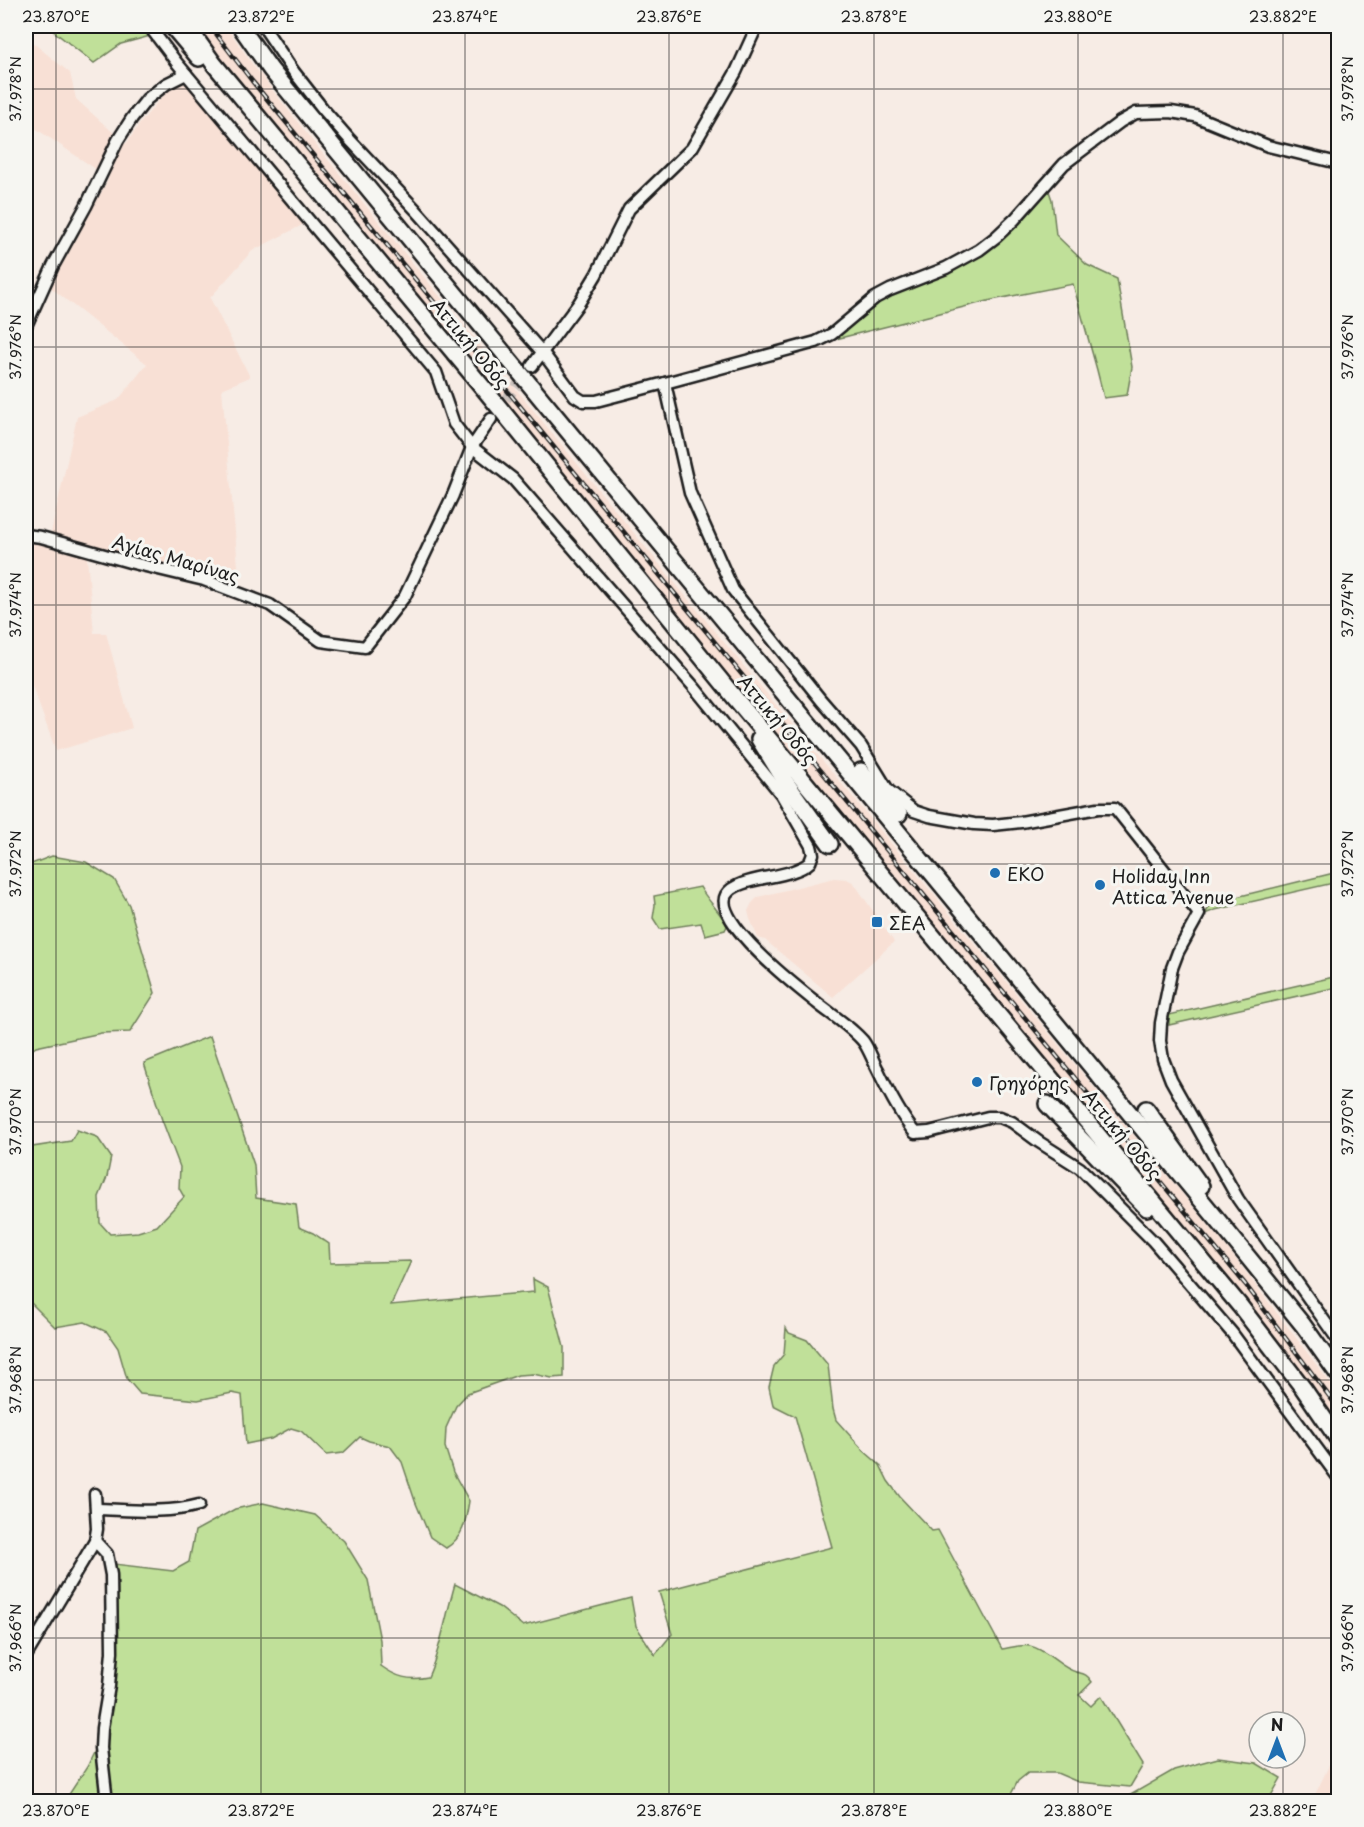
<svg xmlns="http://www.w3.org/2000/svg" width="1364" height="1827" font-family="'Playpen Sans',sans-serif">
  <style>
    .built { fill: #f8e0d5 }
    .green { fill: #c0e099; stroke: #6e7e5a; stroke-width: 1.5 }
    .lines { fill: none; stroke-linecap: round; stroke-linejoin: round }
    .minor-tunnel { stroke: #cbc2bd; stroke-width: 10; stroke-dasharray: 10 5; stroke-linecap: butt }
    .minor-casing { stroke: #1c1c1c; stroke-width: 15 }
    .highway-casing { stroke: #1c1c1c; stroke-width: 20 }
    .minor { stroke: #f6f6f2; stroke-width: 10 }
    .highway { stroke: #f6f6f2; stroke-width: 15 }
    .rail-casing { stroke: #1c1c1c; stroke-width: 4.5 }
    .rail { stroke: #f6f6f2; stroke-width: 2; stroke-dasharray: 7; stroke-linecap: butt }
    .ticks { fill: none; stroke: #1c1c1c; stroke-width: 1.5; stroke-opacity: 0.45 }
    .poi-dot { fill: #1f6fb2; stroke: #f6f6f2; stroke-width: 2 }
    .labels { text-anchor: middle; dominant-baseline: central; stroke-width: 6; stroke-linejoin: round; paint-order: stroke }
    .street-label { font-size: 18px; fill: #1c1c1c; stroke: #f6f6f2 }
    .poi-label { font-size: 18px; fill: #1c1c1c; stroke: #f6f6f2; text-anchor: start }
    .neatline { fill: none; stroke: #1c1c1c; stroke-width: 2 }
    .ticks-label { font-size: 15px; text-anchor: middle; fill: #1c1c1c }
  </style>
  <rect width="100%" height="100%" fill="#f7ece5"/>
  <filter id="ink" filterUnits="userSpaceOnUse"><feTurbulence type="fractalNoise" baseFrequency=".0167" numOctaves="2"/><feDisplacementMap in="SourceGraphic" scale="12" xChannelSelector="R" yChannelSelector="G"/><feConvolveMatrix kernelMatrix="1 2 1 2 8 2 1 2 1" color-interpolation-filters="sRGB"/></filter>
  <g filter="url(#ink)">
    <g class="built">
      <polygon points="196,26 226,26 253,65 311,139 684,594 1225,1245 1338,1393 1338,1424 1249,1310 1054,1069 673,611 282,134"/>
      <polygon points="26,37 70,73 76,99 126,144 141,122 160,99 174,87 189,82 310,221 252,251 210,298 250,377 222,389 240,588 92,545 87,558 94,633 106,633 132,728 56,751 27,672 26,672 26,540 48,546 77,417 118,400 147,364 50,287 109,178 26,122"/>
      <polygon points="834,878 847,879 854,883 894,942 833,997 765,940 758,938 750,919 748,911 752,903 758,897"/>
      <polygon points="1338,1747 1338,1801 1312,1801"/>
    </g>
    <g class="green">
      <polygon points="47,26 142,26 150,36 121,44 94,63"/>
      <polygon points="1048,188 1052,200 1056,235 1087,265 1117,279 1132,367 1127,395 1104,398 1097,370 1073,284 992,300 832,340 876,302 959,265 996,244"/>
      <polygon points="52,856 86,862 114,879 129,905 155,993 130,1032 101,1033 36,1047 26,1054 26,866"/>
      <polygon points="1338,872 1338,882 1215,910 1205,914 1212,903"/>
      <path d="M700,887C707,900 723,915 727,926L725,930L705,935L701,923L660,929L653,918L655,905L654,896Z"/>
      <polygon points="1338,976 1338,987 1169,1025 1169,1015"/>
      <path d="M210,1036L254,1165L256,1198L296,1204L299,1227L313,1233L329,1244L330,1263L411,1261L391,1305L534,1292L533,1279L548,1287L564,1347V1377L552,1378L533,1374L518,1375L468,1393L456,1406L446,1428L445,1447L453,1472L469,1501C466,1520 464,1537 446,1548L430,1537L415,1501L402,1462L390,1446L369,1441L360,1437L343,1453L326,1455L301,1431L291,1428L271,1439L246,1444L242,1395L232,1393L198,1400L140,1394L127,1379L118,1348L107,1332L85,1322L55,1327L26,1298V1148L71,1141L77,1130L97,1137L111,1157L107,1177L99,1197L100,1223L110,1234L138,1232L157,1226L184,1197L179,1188L180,1167L162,1120L144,1063Z"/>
      <path d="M786,1328L789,1333L807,1340L828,1365L833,1409L836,1420L864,1451L880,1465L888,1481L900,1497L932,1531L938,1530L1002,1649C1010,1648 1022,1644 1030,1646C1048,1650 1060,1668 1076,1672C1084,1674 1087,1674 1092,1682L1079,1695L1091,1706L1101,1696L1143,1765L1130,1787L1078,1782L1057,1773H1028L1018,1781L1010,1796L996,1802H64L87,1767L104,1732L117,1633L114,1564L173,1571L189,1562L195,1531L235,1509L263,1503L315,1515L344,1541L368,1580L380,1640L381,1666C396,1677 409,1681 428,1677C441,1649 446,1614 455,1584L499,1607L523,1626L631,1598L636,1626L655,1655L672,1634L659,1592L832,1547L795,1416L773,1405L769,1387L774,1366L784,1354Z"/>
      <polygon points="1218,1758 1256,1763 1281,1778 1268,1801 1120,1801 1174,1770"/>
    </g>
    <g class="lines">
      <polyline class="minor-tunnel" points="497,411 526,374"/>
      <g class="minor-casing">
        <g id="minor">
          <path d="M149,26L177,63L436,372L454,424L472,447L513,479L694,687L781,794L811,846L813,854L810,862C791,880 738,875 726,895C712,921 798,988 817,1003C832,1015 850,1026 863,1041C869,1049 873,1061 878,1070C888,1091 900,1115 915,1133L929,1132L988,1117H1000L1012,1122L1039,1142L1080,1168L1153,1241L1232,1333L1338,1477"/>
          <polyline points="263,26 294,72 323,109 350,140 416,210 543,353 575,396 583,401 596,401 665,383 690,493 733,590 821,700 861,746 888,790 914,811 929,816 974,824 993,825 1021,822 1098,808 1115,808 1199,914 1178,952 1172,968 1161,1023 1160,1041 1163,1059 1171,1080 1238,1199 1338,1340"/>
          <polyline points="26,326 53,266 86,206 118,140 132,118 147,99 166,84 186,74"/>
          <polyline points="532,366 579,303 596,275 629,209 692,148 736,72 757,26"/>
          <polyline points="665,383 816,342 832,334 875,298 890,290 946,268 979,250 996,237 1015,219 1064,164 1120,122 1136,113 1171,112 1195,116 1268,146 1338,163"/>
          <polyline points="26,535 41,537 133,563 204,580 270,605 321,641 365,647 405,596 453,495 472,447 491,419"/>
          <path d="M97,1509C131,1510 166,1514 199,1505"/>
          <polyline points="95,1541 107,1554 111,1575 112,1652 109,1686 102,1728 101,1748 107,1802"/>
          <polyline points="26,1656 95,1541 97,1529 95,1494"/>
        </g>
      </g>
      <g class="highway-casing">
        <g id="highway">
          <polyline points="172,26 199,58"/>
          <polyline points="187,26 214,64 485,390 735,698 1240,1306 1303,1388 1338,1439"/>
          <polyline points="240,26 271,70 311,119 1230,1235 1303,1325 1338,1374"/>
          <polyline points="759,739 785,781 830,844"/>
          <polyline points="861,771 899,814"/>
          <polyline points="1047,1104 1147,1208"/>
          <polyline points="1146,1109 1201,1186"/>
        </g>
      </g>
      <use href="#minor" class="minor"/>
      <use href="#highway" class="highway"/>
      <g class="rail-casing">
        <polyline id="rail" points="210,26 252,81 368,222 1245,1284 1338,1408"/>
      </g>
      <use href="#rail" class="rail"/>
    </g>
  </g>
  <path class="ticks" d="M56,26V1802M261,26V1802M465,26V1802M669,26V1802M874,26V1802M1078,26V1802M1283,26V1722M26,89H1338M26,347H1338M26,605H1338M26,864H1338M26,1122H1338M26,1380H1338M26,1638H1338M1283,1758V1802"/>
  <g class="poi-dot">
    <circle cx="995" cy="873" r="6"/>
    <circle cx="1100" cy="885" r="6"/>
    <rect x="871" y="916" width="12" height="12" rx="3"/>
    <circle cx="977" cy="1082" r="6"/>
  </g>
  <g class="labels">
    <g class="street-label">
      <text transform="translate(471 343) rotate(50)">Αττική Οδός</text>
      <text transform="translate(176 558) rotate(16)">Αγίας Μαρίνας</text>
      <text transform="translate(778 719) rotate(50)">Αττική Οδός</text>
      <text transform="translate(1123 1134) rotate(50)">Αττική Οδός</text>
    </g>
    <g class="poi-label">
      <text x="1007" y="873">EKO</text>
      <text x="1112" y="875">Holiday Inn<tspan x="1112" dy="21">Attica Avenue</tspan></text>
      <text x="889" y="922">ΣΕΑ</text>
      <text x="989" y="1082">Γρηγόρης</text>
    </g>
  </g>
  <rect width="1364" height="1827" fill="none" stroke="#f6f6f2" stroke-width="66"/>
  <g transform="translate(1277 1740)"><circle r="28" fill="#f6f6f2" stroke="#9f9f9c" stroke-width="1.5"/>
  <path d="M0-4.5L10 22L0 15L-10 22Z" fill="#1f6fb2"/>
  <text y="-9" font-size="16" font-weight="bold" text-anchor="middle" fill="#1c1c1c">N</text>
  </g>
  <rect x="33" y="33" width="1298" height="1761" class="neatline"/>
  <g class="ticks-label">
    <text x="56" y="22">23.870°E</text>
    <text x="261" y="22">23.872°E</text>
    <text x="465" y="22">23.874°E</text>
    <text x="669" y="22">23.876°E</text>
    <text x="874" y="22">23.878°E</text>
    <text x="1078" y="22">23.880°E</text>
    <text x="1283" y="22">23.882°E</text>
    <text transform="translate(16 89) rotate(-90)" y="5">37.978°N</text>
    <text transform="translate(1348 89) rotate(-90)" y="5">37.978°N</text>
    <text transform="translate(16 347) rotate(-90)" y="5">37.976°N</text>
    <text transform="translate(1348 347) rotate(-90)" y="5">37.976°N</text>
    <text transform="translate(16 605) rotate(-90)" y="5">37.974°N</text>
    <text transform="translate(1348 605) rotate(-90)" y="5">37.974°N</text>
    <text transform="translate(16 864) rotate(-90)" y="5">37.972°N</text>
    <text transform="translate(1348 864) rotate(-90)" y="5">37.972°N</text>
    <text transform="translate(16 1122) rotate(-90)" y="5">37.970°N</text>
    <text transform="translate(1348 1122) rotate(-90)" y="5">37.970°N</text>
    <text transform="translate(16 1380) rotate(-90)" y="5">37.968°N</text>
    <text transform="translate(1348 1380) rotate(-90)" y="5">37.968°N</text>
    <text transform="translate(16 1638) rotate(-90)" y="5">37.966°N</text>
    <text transform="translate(1348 1638) rotate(-90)" y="5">37.966°N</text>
    <text x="56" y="1816">23.870°E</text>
    <text x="261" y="1816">23.872°E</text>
    <text x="465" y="1816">23.874°E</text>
    <text x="669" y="1816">23.876°E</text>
    <text x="874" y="1816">23.878°E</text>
    <text x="1078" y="1816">23.880°E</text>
    <text x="1283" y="1816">23.882°E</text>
  </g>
</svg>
